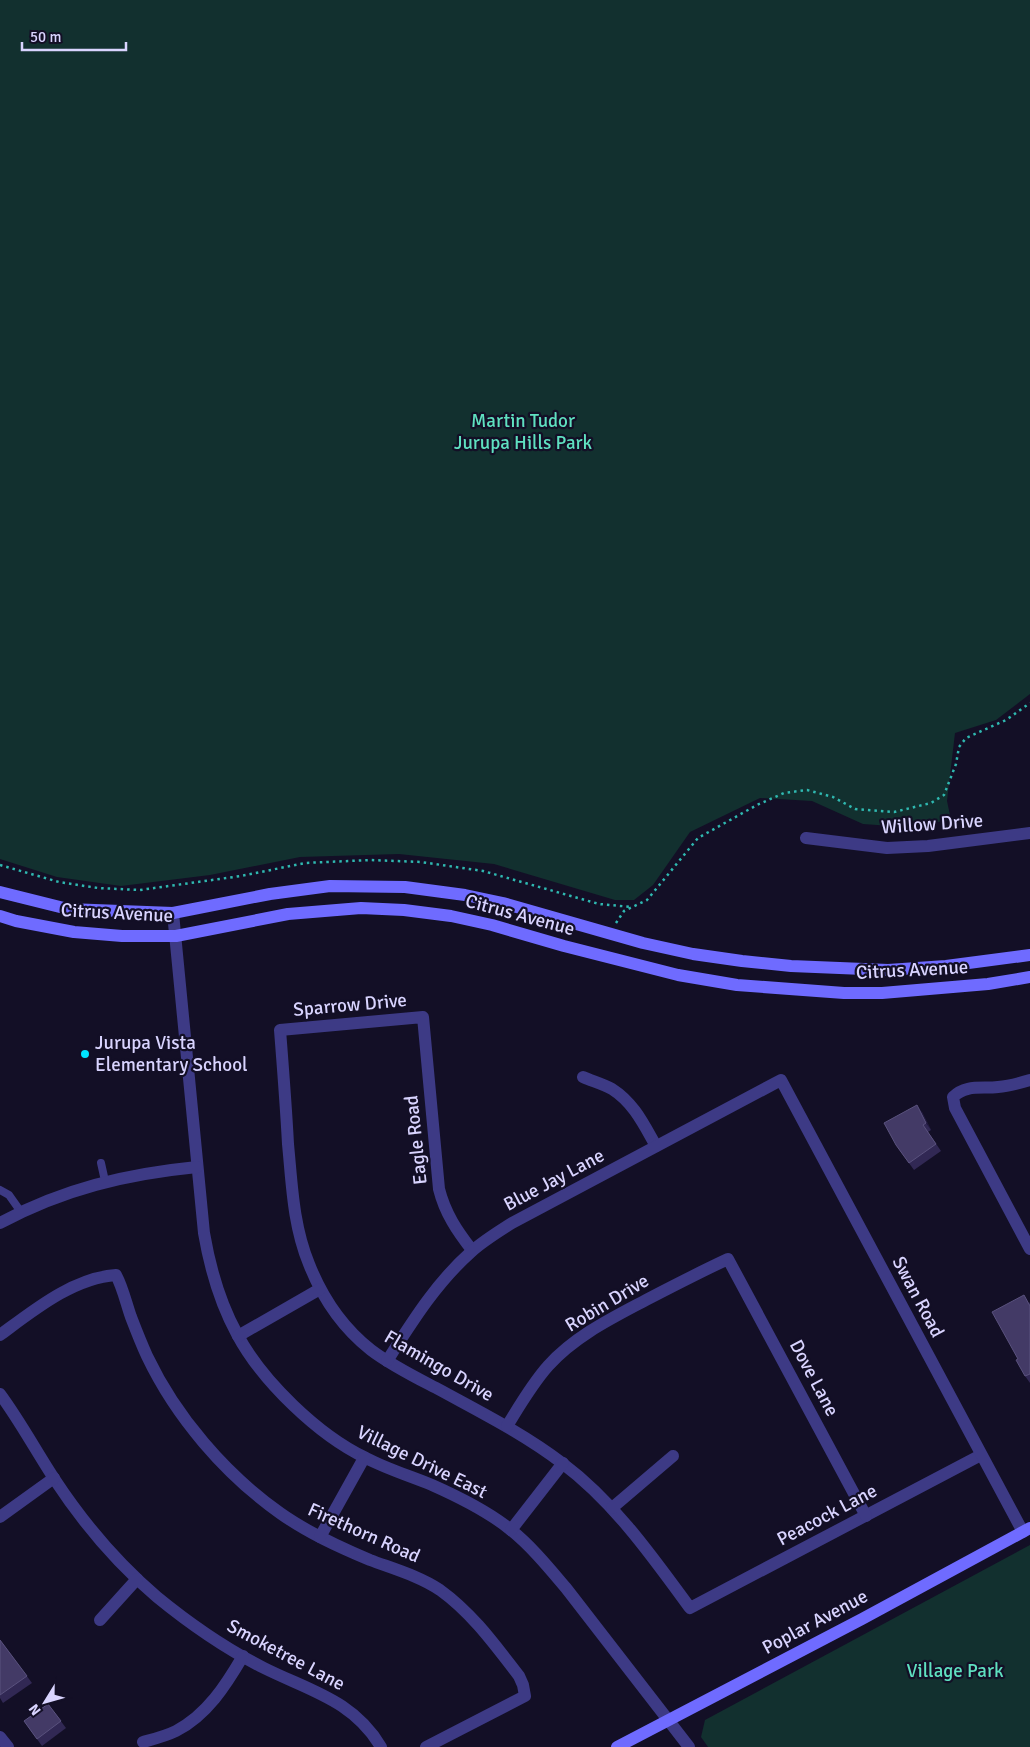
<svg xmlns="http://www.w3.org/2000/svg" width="1030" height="1747" font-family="Signika,sans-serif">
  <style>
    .green { fill: #12302f }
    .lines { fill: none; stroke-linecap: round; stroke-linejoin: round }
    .path { stroke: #2fb8b0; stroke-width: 2.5; stroke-dasharray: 2.5 4; stroke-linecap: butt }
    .lane { stroke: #3d3a85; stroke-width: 8 }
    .street { stroke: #3d3a85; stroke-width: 12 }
    .secondary { stroke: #6f6bff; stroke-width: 12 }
    .wall { fill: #312854 }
    .shaded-wall { fill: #1d163a }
    .building { fill: #433a66; stroke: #5a527e }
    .poi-dot { fill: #00e5ff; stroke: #130f26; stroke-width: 2 }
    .labels { text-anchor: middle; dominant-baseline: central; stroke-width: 4.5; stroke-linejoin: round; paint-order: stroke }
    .park-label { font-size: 19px; fill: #5fe0c0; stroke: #130f26 }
    .street-label { font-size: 19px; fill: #d9d4ff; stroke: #130f26 }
    .poi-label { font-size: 19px; fill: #d9d4ff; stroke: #130f26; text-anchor: start }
  </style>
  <rect width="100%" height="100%" fill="#130f26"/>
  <g class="green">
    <polygon points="0,0 1030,0 1030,694 996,720 955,733 947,801 951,820 924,824 891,826 863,824 812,801 760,798 690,832 653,885 634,900 615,900 494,864 399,854 300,857 210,875 121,886 57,877 0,859"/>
    <polygon points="1030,1545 1030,1747 708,1747 701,1737 705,1720"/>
  </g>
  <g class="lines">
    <g class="path">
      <polyline points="0,865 59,882 98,888 140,890 241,876 305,863 371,860 421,862 483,871 599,904 632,907"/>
      <polyline points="616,923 624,911 647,900 698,838 757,805 784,793 807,790 833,797 855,809 894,812 931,803 944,795 956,764 959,747 966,738 1006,720 1030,703"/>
    </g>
    <g class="lane">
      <polyline points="101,1163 105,1181"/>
      <polyline points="0,1190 9,1195 21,1212"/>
    </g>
    <g class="street">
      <polyline points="806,838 887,848 928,846 1030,833"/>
      <path d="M173,913L204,1233C210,1268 220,1303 237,1334C262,1381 318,1435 366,1458C387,1469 410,1476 432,1485C459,1497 489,1512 511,1530C532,1547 549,1568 566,1588L689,1747"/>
      <path d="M583,1077C592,1081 603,1084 612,1089C634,1103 644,1125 656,1146"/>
      <path d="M1030,1080C1020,1083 1009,1086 998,1087C982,1089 966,1084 953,1097L955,1108L1030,1249"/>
      <path d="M0,1223C63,1189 126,1174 197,1167"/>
      <path d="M472,1250C457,1231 445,1213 439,1189L423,1017L280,1030C283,1068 286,1106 288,1144C292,1185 293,1225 309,1264C322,1297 343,1328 371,1350C392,1366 417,1378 440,1390C482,1413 524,1434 562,1463C614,1502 652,1556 690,1608L981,1455"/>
      <path d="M0,1335C34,1310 73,1278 116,1275C123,1288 126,1303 131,1317C136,1330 141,1343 147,1356C176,1417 225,1474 280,1513C308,1533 339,1547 370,1560C394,1569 419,1576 440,1590C472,1613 495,1645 519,1676L523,1685L525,1696L426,1747"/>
      <polyline points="238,1336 320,1289"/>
      <path d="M387,1361C412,1322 436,1283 471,1252C483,1241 498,1232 512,1223L781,1080L1023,1532"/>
      <path d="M0,1394C20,1421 36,1451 55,1480C84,1524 117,1563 157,1597C190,1624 226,1649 264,1668C310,1691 353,1700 381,1747"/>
      <path d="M507,1426C520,1405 532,1384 548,1366C575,1336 612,1318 646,1300C673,1286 700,1272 728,1259L866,1516"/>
      <polyline points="612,1508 673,1456"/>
      <polyline points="0,1517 54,1478"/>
      <polyline points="511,1530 563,1463"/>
      <polyline points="320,1537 364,1458"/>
      <polyline points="100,1620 137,1579"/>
      <polyline points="0,1737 8,1747"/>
      <path d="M143,1742C154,1739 166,1736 176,1731C207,1715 226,1685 243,1656"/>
    </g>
    <g class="secondary">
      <polyline points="0,892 68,909 173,913 270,894 330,886 405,887 465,895 503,903 643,943 693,954 742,961 791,966 888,970 946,966 1030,955"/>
      <polyline points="0,916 16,921 74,932 122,936 176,936 288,914 361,908 404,910 451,916 492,925 564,946 678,975 737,985 844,993 882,993 988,984 1030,977"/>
      <polyline points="617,1747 862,1619 1030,1528"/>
    </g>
  </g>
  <g class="wall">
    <polygon points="922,1112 931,1130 928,1132 941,1151 914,1170 896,1145"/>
    <polygon points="1029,1302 1030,1304 1030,1383 1025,1376 1018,1359"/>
    <polygon points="0,1640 32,1683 3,1703 0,1698"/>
    <polygon points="48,1704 66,1728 42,1746 24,1721"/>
  </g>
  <polygon class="shaded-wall" points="917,1105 922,1112 931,1130 926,1123"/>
  <g class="building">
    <polygon points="917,1105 926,1123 923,1125 936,1144 909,1163 896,1145 884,1123"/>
    <polygon points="1024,1295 1030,1306 1030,1374 1025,1376 1016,1360 1018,1359 992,1312"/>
    <polygon points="0,1640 27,1676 0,1695"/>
    <polygon points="48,1704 61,1721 37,1739 24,1721"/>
  </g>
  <circle class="poi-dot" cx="85" cy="1054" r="5"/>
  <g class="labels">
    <g class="park-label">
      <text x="523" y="421">Martin Tudor<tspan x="523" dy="22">Jurupa Hills Park</tspan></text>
      <text x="955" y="1671">Village Park</text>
    </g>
    <g class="street-label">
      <text transform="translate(932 824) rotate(-4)">Willow Drive</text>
      <text transform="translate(117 913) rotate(3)">Citrus Avenue</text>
      <text transform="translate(520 915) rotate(15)">Citrus Avenue</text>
      <text transform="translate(912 970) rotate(-3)">Citrus Avenue</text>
      <text transform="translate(350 1005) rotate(-5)">Sparrow Drive</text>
      <text transform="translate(416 1140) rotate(-96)">Eagle Road</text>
      <text transform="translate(554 1180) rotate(-28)">Blue Jay Lane</text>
      <text transform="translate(918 1297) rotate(62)">Swan Road</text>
      <text transform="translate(607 1303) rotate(-31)">Robin Drive</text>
      <text transform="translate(439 1366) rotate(30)">Flamingo Drive</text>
      <text transform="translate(814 1378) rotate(62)">Dove Lane</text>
      <text transform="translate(422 1462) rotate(26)">Village Drive East</text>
      <text transform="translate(827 1515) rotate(-28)">Peacock Lane</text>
      <text transform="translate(364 1533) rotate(24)">Firethorn Road</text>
      <text transform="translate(815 1622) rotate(-28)">Poplar Avenue</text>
      <text transform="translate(286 1655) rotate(28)">Smoketree Lane</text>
    </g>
    <g class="poi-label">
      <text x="95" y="1043">Jurupa Vista<tspan x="95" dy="22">Elementary School</tspan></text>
    </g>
  </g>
  <g transform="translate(45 1702) rotate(233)" stroke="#130f26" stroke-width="4" paint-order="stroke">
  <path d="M0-4L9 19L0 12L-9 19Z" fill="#d9d4ff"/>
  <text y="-8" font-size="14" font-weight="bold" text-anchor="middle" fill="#d9d4ff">N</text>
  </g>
  <path d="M22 42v8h104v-8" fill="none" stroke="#d9d4ff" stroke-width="2.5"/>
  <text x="30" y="42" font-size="15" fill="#d9d4ff" stroke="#130f26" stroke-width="4" paint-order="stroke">50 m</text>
</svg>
